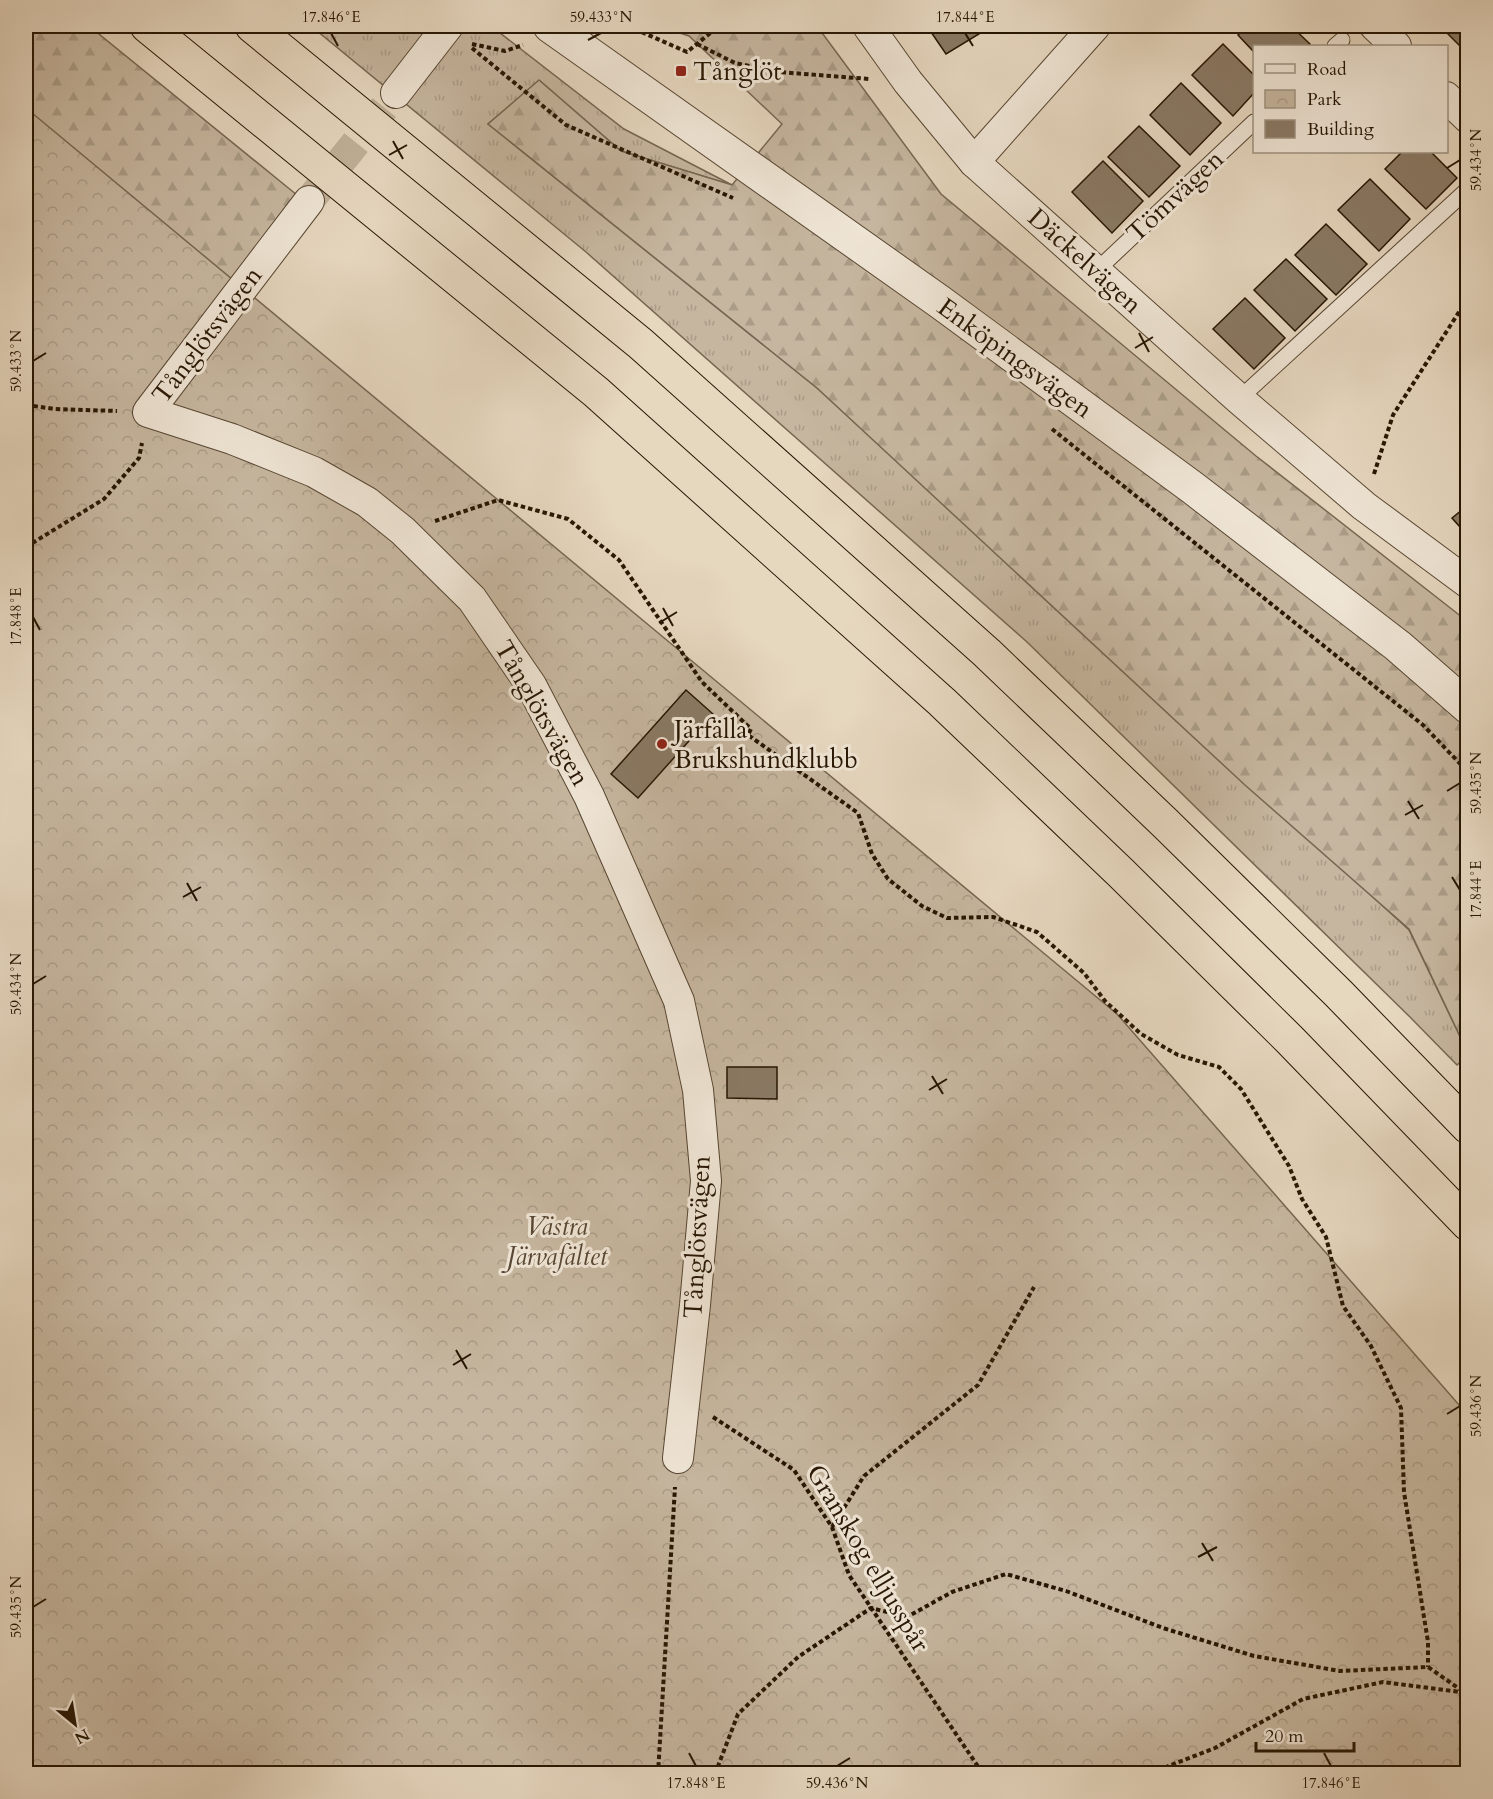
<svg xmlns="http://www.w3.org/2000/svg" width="1493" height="1799" font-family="Cardo,serif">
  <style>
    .grass { fill: url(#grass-tufts); stroke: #766651; stroke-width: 1.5 }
    .forest { fill: url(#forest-firs); stroke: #766651; stroke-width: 1.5 }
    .park { fill: url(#park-crowns); stroke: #766651; stroke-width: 1.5 }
    .building { fill: #8a7a65; stroke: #271603; stroke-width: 1.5 }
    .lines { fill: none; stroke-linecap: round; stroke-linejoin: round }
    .minor-tunnel { stroke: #c0b099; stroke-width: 30; stroke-dasharray: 30 15; stroke-linecap: butt }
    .service-casing { stroke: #574632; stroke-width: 17 }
    .minor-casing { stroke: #574632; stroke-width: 32 }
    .tertiary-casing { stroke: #574632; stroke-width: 35 }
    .motorway-casing { stroke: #271603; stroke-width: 35 }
    .path { stroke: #271603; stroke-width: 4; stroke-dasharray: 4.5 3; stroke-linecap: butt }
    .service { stroke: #efe5d5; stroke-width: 15 }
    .minor { stroke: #efe5d5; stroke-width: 30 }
    .tertiary { stroke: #efe5d5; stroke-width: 33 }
    .motorway { stroke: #e6d7bf; stroke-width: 33 }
    .ticks { fill: none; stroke: #271603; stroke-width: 2 }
    .poi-dot { fill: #8f2418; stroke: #efe5d5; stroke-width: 2 }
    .labels { text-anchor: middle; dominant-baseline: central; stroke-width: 6; stroke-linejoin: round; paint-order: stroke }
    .poi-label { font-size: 26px; fill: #271603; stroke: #efe5d5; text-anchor: start }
    .street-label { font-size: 26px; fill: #271603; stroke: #efe5d5 }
    .park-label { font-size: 26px; font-style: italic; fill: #574632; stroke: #efe5d5 }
    .neatline { fill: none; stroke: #271603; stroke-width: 2 }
    .ticks-label { font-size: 15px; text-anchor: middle; fill: #271603 }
  </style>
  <defs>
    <pattern id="grass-tufts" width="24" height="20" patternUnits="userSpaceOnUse" patternTransform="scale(1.5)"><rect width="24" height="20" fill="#c6b69f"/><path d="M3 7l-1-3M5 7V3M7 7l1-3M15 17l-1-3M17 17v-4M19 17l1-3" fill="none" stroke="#aa9c87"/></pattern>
    <pattern id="forest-firs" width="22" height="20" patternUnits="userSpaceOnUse" patternTransform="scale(1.5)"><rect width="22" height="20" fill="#c6b69f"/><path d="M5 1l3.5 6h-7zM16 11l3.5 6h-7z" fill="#aa9c87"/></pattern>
    <pattern id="park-crowns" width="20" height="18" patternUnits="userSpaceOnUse" patternTransform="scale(1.5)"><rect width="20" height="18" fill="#c6b69f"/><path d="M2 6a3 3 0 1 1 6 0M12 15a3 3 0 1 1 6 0" fill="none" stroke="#aa9c87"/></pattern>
  </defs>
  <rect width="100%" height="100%" fill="#e6d7bf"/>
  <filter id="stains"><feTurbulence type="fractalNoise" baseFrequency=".00333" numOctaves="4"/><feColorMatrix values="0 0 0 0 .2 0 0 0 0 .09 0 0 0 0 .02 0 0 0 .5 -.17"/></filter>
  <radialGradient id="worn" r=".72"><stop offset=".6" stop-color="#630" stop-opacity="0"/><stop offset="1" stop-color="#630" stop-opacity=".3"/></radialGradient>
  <polygon class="grass" points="311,26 491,26 624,129 732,185 621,151 540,81 488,124 817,388 1409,930 1467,1051 1467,1056 1457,1065 1410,1017 1027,642 586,252"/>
  <g class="forest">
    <polygon points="26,26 89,26 297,195 177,348 26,204"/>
    <polygon points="659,26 817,26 941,194 1256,456 1467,621 1467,1051 1409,929 1246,786 817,388 488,124 539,80 621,151 732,185 782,124 689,36"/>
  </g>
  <polygon class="park" points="26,108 1117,1014 1467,1414 1467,1773 26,1773"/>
  <g class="building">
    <polygon points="941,26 992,26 946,54 931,32"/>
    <polygon points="1248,26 1291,26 1310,44 1308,46 1254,46 1254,52 1238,35"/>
    <polygon points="1440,26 1468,26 1468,37 1459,45"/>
    <polygon points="1223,44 1254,75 1254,93 1233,116 1192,75"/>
    <polygon points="1181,83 1221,123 1190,155 1150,115"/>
    <polygon points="1139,126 1180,166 1149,197 1108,157"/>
    <polygon points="1402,152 1431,152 1457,178 1426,209 1385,169"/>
    <polygon points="1103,161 1143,201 1112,233 1072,192"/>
    <polygon points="1370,179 1410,219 1379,251 1338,210"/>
    <polygon points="1326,224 1367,264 1336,295 1295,255"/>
    <polygon points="1286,259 1327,299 1295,331 1254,290"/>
    <polygon points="1245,298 1285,338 1254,369 1213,329"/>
    <polygon points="1468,505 1468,536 1452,518"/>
    <polygon points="686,690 713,714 638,798 611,774"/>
    <polygon points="727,1067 777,1067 777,1099 727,1098"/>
  </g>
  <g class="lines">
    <polyline class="minor-tunnel" points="309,201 396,93"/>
    <g class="service-casing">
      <g id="service">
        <polyline points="1335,46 1342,40"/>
        <polyline points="1096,271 1254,122"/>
        <polyline points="1239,399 1468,189"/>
      </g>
    </g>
    <g class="minor-casing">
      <g id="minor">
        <polyline points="868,26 908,82 974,162 1239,399 1364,506 1468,583"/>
        <polyline points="1375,26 1396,46"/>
        <polyline points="396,93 448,26"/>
        <polyline points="1446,97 1468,118"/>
        <polyline points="974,162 1095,26"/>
        <polyline points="309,201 148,412 232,439 314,472 367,502 403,531 472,599 531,685 589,796 679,1001 698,1090 706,1181 695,1305 678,1458"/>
      </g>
    </g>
    <g class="tertiary-casing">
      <polyline id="tertiary" points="550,26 940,302 1193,488 1398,646 1468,707"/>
    </g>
    <g class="motorway-casing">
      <g id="motorway">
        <polyline points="147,26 596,392 942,702 1121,873 1290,1040 1468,1224"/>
        <polyline points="252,26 641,344 987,653 1165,823 1339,994 1468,1127"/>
      </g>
    </g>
    <g class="path">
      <polyline points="628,26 687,52 719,26"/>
      <polyline points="472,44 505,51 523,45"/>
      <polyline points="697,44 735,63 779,72 869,79"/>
      <polyline points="472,48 566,125 733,198"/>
      <polyline points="26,405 55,409 117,411"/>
      <polyline points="1052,429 1423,725 1468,772"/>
      <polyline points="1374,474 1393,415 1468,298"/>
      <polyline points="435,521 498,500 568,519 619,560 702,682 751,729 748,735 858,813 872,854 888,879 922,906 947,918 993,917 1037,932 1084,973 1105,1001 1141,1034 1178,1055 1219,1067 1241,1089 1289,1166 1302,1199 1326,1237 1343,1306 1371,1346 1401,1408 1404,1492 1428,1642 1428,1667"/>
      <polyline points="26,547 104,499 139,458 142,443"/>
      <polyline points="713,1417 794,1470 832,1527 849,1575 983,1774"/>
      <polyline points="832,1527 864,1476 978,1385 1034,1287"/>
      <polyline points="658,1774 675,1487"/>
      <polyline points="715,1774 738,1714 798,1657 871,1608 907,1617 952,1592 1006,1574 1066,1591 1163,1628 1254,1656 1340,1671 1428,1667 1464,1692"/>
      <polyline points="1120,1774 1166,1767 1215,1748 1303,1699 1383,1682 1468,1693"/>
    </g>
    <use href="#service" class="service"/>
    <use href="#minor" class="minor"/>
    <use href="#tertiary" class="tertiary"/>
    <use href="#motorway" class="motorway"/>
  </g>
  <path class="ticks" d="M331,33L338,46M965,33L973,46M588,40L601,33M393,141L403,159M389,155L407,145M1447,168L1460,160M1139,333L1149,352M1135,348L1153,337M33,361L46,353M663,608L673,626M33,617L40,630M659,623L677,612M1447,791L1460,783M1408,801L1419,819M1405,815L1423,805M1452,877L1460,890M187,883L197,901M183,897L201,887M33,984L46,976M932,1076L943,1094M929,1090L947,1079M456,1350L467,1369M453,1365L471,1354M1447,1414L1460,1406M1202,1543L1213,1561M1198,1557L1217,1547M33,1607L46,1599M689,1753L696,1766M1324,1753L1331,1766M837,1766L850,1758"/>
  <g class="poi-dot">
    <rect x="675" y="65" width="12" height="12" rx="3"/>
    <circle cx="662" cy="744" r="6"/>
  </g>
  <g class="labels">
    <g class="poi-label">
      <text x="693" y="71">Tånglöt</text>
      <text x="674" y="729">Järfälla<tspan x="674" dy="30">Brukshundklubb</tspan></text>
    </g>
    <g class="street-label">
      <text transform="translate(1175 196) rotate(-43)">Tömvägen</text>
      <text transform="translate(1085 261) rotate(42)">Däckelvägen</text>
      <text transform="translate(207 335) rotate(-53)">Tånglötsvägen</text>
      <text transform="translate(1015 358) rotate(36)">Enköpingsvägen</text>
      <text transform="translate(542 713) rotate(60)">Tånglötsvägen</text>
      <text transform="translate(697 1237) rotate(-87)">Tånglötsvägen</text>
      <text transform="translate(868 1558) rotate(59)">Granskog elljusspår</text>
    </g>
    <g class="park-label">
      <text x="557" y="1226">Västra<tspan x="557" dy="30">Järvafältet</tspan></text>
    </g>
  </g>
  <rect width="1493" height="1799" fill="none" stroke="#e6d7bf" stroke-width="66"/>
  <rect x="1253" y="45" width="195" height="108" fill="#efe5d5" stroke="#9f9281" stroke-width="1.5"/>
  <rect x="1265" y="64" width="30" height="9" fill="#efe5d5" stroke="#9f9281" stroke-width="1.5"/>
  <text x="1307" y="75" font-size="18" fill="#271603">Road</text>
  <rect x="1265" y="90" width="30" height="18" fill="url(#park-crowns)" stroke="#9f9281" stroke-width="1.5"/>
  <text x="1307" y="105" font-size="18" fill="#271603">Park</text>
  <rect x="1265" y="120" width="30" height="18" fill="#8a7a65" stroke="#9f9281" stroke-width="1.5"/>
  <text x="1307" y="135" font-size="18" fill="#271603">Building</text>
  <g transform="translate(75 1724) rotate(150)" stroke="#efe5d5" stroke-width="4.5" paint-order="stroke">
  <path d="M0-4.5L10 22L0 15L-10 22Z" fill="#271603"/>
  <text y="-9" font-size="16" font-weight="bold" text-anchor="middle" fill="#271603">N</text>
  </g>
  <path d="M1256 1742v9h98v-9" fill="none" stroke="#271603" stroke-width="3"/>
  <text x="1265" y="1742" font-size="18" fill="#271603" stroke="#efe5d5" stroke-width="4.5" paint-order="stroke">20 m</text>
  <rect x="33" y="33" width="1427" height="1733" class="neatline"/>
  <g class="ticks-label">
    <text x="331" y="22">17.846°E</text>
    <text x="601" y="22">59.433°N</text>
    <text x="965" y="22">17.844°E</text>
    <text transform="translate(1476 160) rotate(-90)" y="5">59.434°N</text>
    <text transform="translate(16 361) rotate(-90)" y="5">59.433°N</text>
    <text transform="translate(16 617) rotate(-90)" y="5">17.848°E</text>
    <text transform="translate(1476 783) rotate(-90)" y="5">59.435°N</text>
    <text transform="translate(1476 890) rotate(-90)" y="5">17.844°E</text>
    <text transform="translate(16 984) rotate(-90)" y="5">59.434°N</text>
    <text transform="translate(1476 1406) rotate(-90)" y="5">59.436°N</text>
    <text transform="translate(16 1607) rotate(-90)" y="5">59.435°N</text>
    <text x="696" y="1788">17.848°E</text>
    <text x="837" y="1788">59.436°N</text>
    <text x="1331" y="1788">17.846°E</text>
  </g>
  <rect width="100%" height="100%" filter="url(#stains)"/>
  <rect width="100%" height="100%" fill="url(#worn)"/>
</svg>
